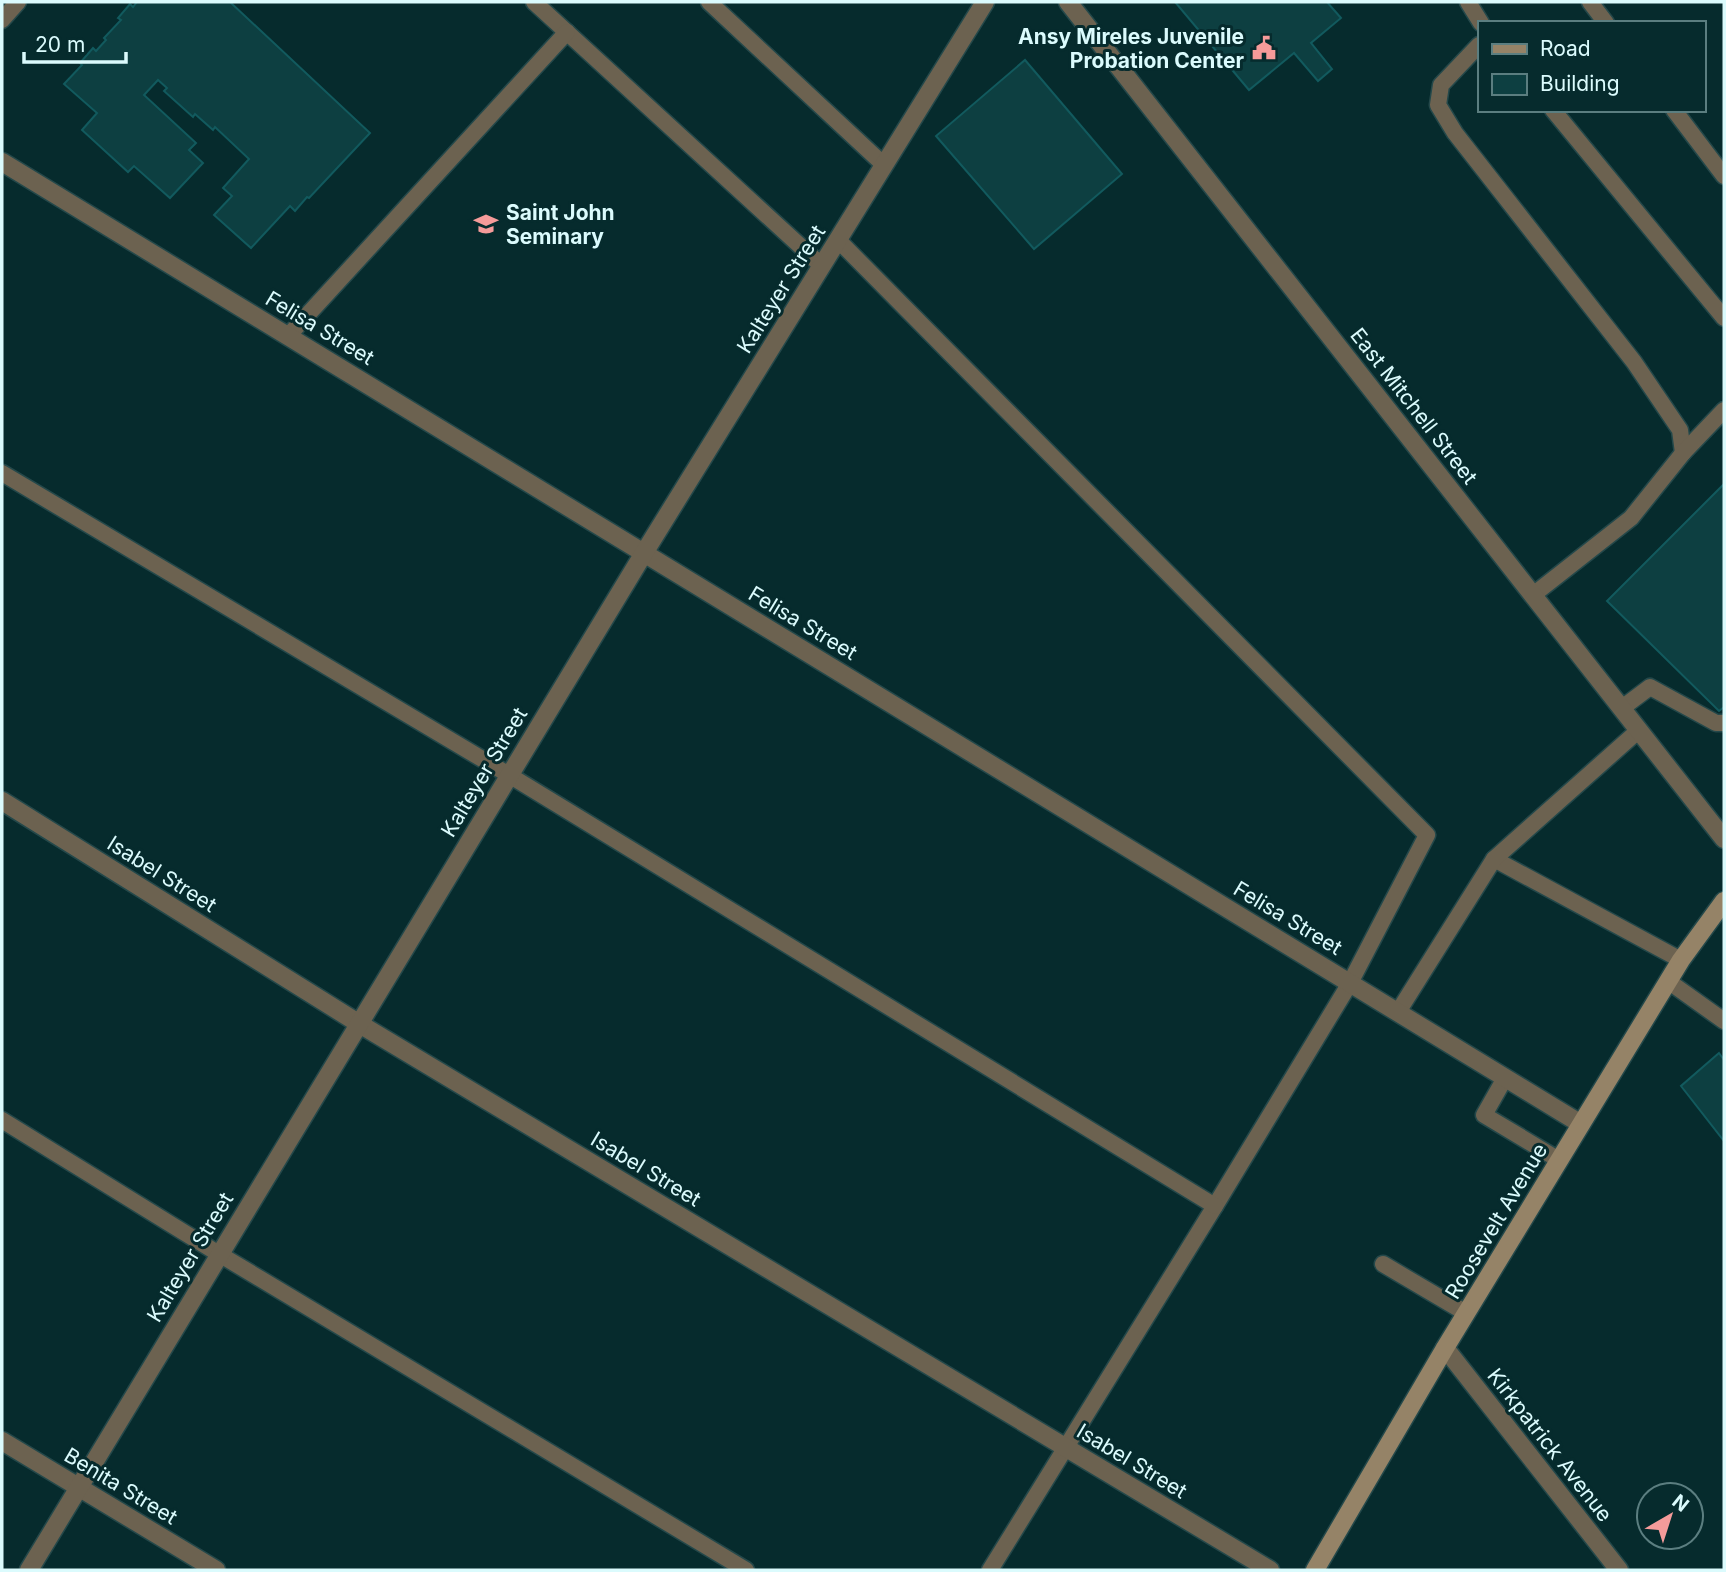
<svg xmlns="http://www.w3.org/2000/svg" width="1726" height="1572" font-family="Inter,sans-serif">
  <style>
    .building { fill: #0d3f41; stroke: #125a5e; stroke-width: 2 }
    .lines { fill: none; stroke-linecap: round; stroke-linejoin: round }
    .service-casing { stroke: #24484a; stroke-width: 19 }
    .minor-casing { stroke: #24484a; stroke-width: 21 }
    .tertiary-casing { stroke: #24484a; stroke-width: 21 }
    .secondary-casing { stroke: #24484a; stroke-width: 21 }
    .service { stroke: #6c6250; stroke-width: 16 }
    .minor { stroke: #6c6250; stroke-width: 18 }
    .tertiary { stroke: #6c6250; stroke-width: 18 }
    .secondary { stroke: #958367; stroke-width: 18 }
    .labels { text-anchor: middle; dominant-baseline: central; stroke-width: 6; stroke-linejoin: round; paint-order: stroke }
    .poi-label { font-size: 21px; font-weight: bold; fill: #dbfbfd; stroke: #062b2d; text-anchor: end }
    .street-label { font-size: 21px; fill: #dbfbfd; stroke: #062b2d }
  </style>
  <rect width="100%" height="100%" fill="#062b2d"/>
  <g class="building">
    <polygon points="137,2 230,2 370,133 309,198 307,197 295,211 290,206 251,248 214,215 232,196 223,188 249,159 215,127 213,130 195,114 193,117 164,91 167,88 158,80 144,95 196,143 189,150 203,163 170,198 134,166 128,172 82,130 97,113 64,84 82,65 80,63 93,48 96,51 106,40 104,38 121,20 118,18 130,4 133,7"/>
    <polygon points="1175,2 1327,2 1341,18 1311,43 1332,69 1318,81 1294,53 1249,90"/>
    <polygon points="1025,60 1122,174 1034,249 936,136"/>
    <polygon points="1724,484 1724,707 1719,711 1607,601"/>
    <polygon points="1719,1053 1724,1060 1724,1141 1681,1086"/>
  </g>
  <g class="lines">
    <g class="service-casing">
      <g id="service">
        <polyline points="534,2 822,266"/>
        <polyline points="709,2 884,165"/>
        <polyline points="1468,2 1481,23"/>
        <polyline points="1590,2 1606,23"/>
        <polyline points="2,20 18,2"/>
        <polyline points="1479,45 1441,85 1438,105 1455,133 1634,362 1680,430 1683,453"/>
        <polyline points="1553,110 1724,318"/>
        <polyline points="1674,110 1724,176"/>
        <polyline points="838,240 1427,835 1350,983 1215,1206 990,1570"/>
        <polyline points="289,335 567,32"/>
        <polyline points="2,473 509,775 1215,1206"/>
        <polyline points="1533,595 1631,518 1683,453 1724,410"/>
        <polyline points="1622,708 1650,687 1716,723 1724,723"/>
        <polyline points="1494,859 1681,960"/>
        <polyline points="1668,981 1724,1021"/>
        <polyline points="1398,1012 1494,859 1639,730"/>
        <polyline points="1505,1078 1484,1115 1559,1160"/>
        <polyline points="2,1120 219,1254 746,1570"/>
        <polyline points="1383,1264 1466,1313"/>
      </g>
    </g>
    <g class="minor-casing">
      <g id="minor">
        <polyline points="2,162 1581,1124"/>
        <polyline points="2,801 358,1023 1270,1570"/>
        <polyline points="1445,1348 1619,1570"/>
        <polyline points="2,1441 216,1570"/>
        <polyline points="29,1570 644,553 985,2"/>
      </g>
    </g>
    <g class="tertiary-casing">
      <polyline id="tertiary" points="1068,2 1724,839"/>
    </g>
    <g class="secondary-casing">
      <polyline id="secondary" points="1315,1570 1445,1348 1681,960 1724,901"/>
    </g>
    <use href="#service" class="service"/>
    <use href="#minor" class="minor"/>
    <use href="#tertiary" class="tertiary"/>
    <use href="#secondary" class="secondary"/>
  </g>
  <defs>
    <g id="civic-bare" transform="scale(1.89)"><path d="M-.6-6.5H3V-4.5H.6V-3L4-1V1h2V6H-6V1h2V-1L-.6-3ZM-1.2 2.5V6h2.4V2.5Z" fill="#f59b9a" stroke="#062b2d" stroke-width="2.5" paint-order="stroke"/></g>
    <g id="school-bare" transform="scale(1.89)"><path d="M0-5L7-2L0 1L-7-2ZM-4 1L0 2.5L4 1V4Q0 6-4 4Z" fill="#f59b9a" stroke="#062b2d" stroke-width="2.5" paint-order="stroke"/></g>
  </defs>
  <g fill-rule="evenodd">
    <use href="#civic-bare" x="1264" y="48"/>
    <use href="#school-bare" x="486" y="224"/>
  </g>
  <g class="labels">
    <g class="poi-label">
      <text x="1244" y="36">Ansy Mireles Juvenile<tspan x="1244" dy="24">Probation Center</tspan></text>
      <text x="506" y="212" text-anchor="start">Saint John<tspan x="506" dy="24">Seminary</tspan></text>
    </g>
    <g class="street-label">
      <text transform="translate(781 289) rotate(-58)">Kalteyer Street</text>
      <text transform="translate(320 328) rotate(31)">Felisa Street</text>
      <text transform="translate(1414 406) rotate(52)">East Mitchell Street</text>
      <text transform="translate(803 623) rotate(31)">Felisa Street</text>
      <text transform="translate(484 772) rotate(-59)">Kalteyer Street</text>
      <text transform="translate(162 874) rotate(32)">Isabel Street</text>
      <text transform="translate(1288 918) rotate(31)">Felisa Street</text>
      <text transform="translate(646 1169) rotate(31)">Isabel Street</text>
      <text transform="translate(1496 1221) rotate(-59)">Roosevelt Avenue</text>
      <text transform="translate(190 1257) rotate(-59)">Kalteyer Street</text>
      <text transform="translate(1550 1445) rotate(52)">Kirkpatrick Avenue</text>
      <text transform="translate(1132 1461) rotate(31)">Isabel Street</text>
      <text transform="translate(121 1486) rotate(31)">Benita Street</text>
    </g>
  </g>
  <rect width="1726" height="1572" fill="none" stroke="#dbfbfd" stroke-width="7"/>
  <rect x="1478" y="21" width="228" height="91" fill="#062b2d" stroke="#5b7e80" stroke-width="2"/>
  <rect x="1492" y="44" width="35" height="10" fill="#958367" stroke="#5b7e80" stroke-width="2"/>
  <text x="1540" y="56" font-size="21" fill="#dbfbfd">Road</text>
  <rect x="1492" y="74" width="35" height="21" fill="#0d3f41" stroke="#5b7e80" stroke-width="2"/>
  <text x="1540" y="91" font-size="21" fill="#dbfbfd">Building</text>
  <g transform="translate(1670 1516) rotate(39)"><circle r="33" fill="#062b2d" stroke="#5b7e80" stroke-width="2"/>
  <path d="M0-5L12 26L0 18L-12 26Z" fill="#f59b9a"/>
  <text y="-10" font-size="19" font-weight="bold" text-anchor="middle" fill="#dbfbfd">N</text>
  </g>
  <path d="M24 52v10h102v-10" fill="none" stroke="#dbfbfd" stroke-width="3.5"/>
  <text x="35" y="52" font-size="21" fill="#dbfbfd" stroke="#062b2d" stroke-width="5" paint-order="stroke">20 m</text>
</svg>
